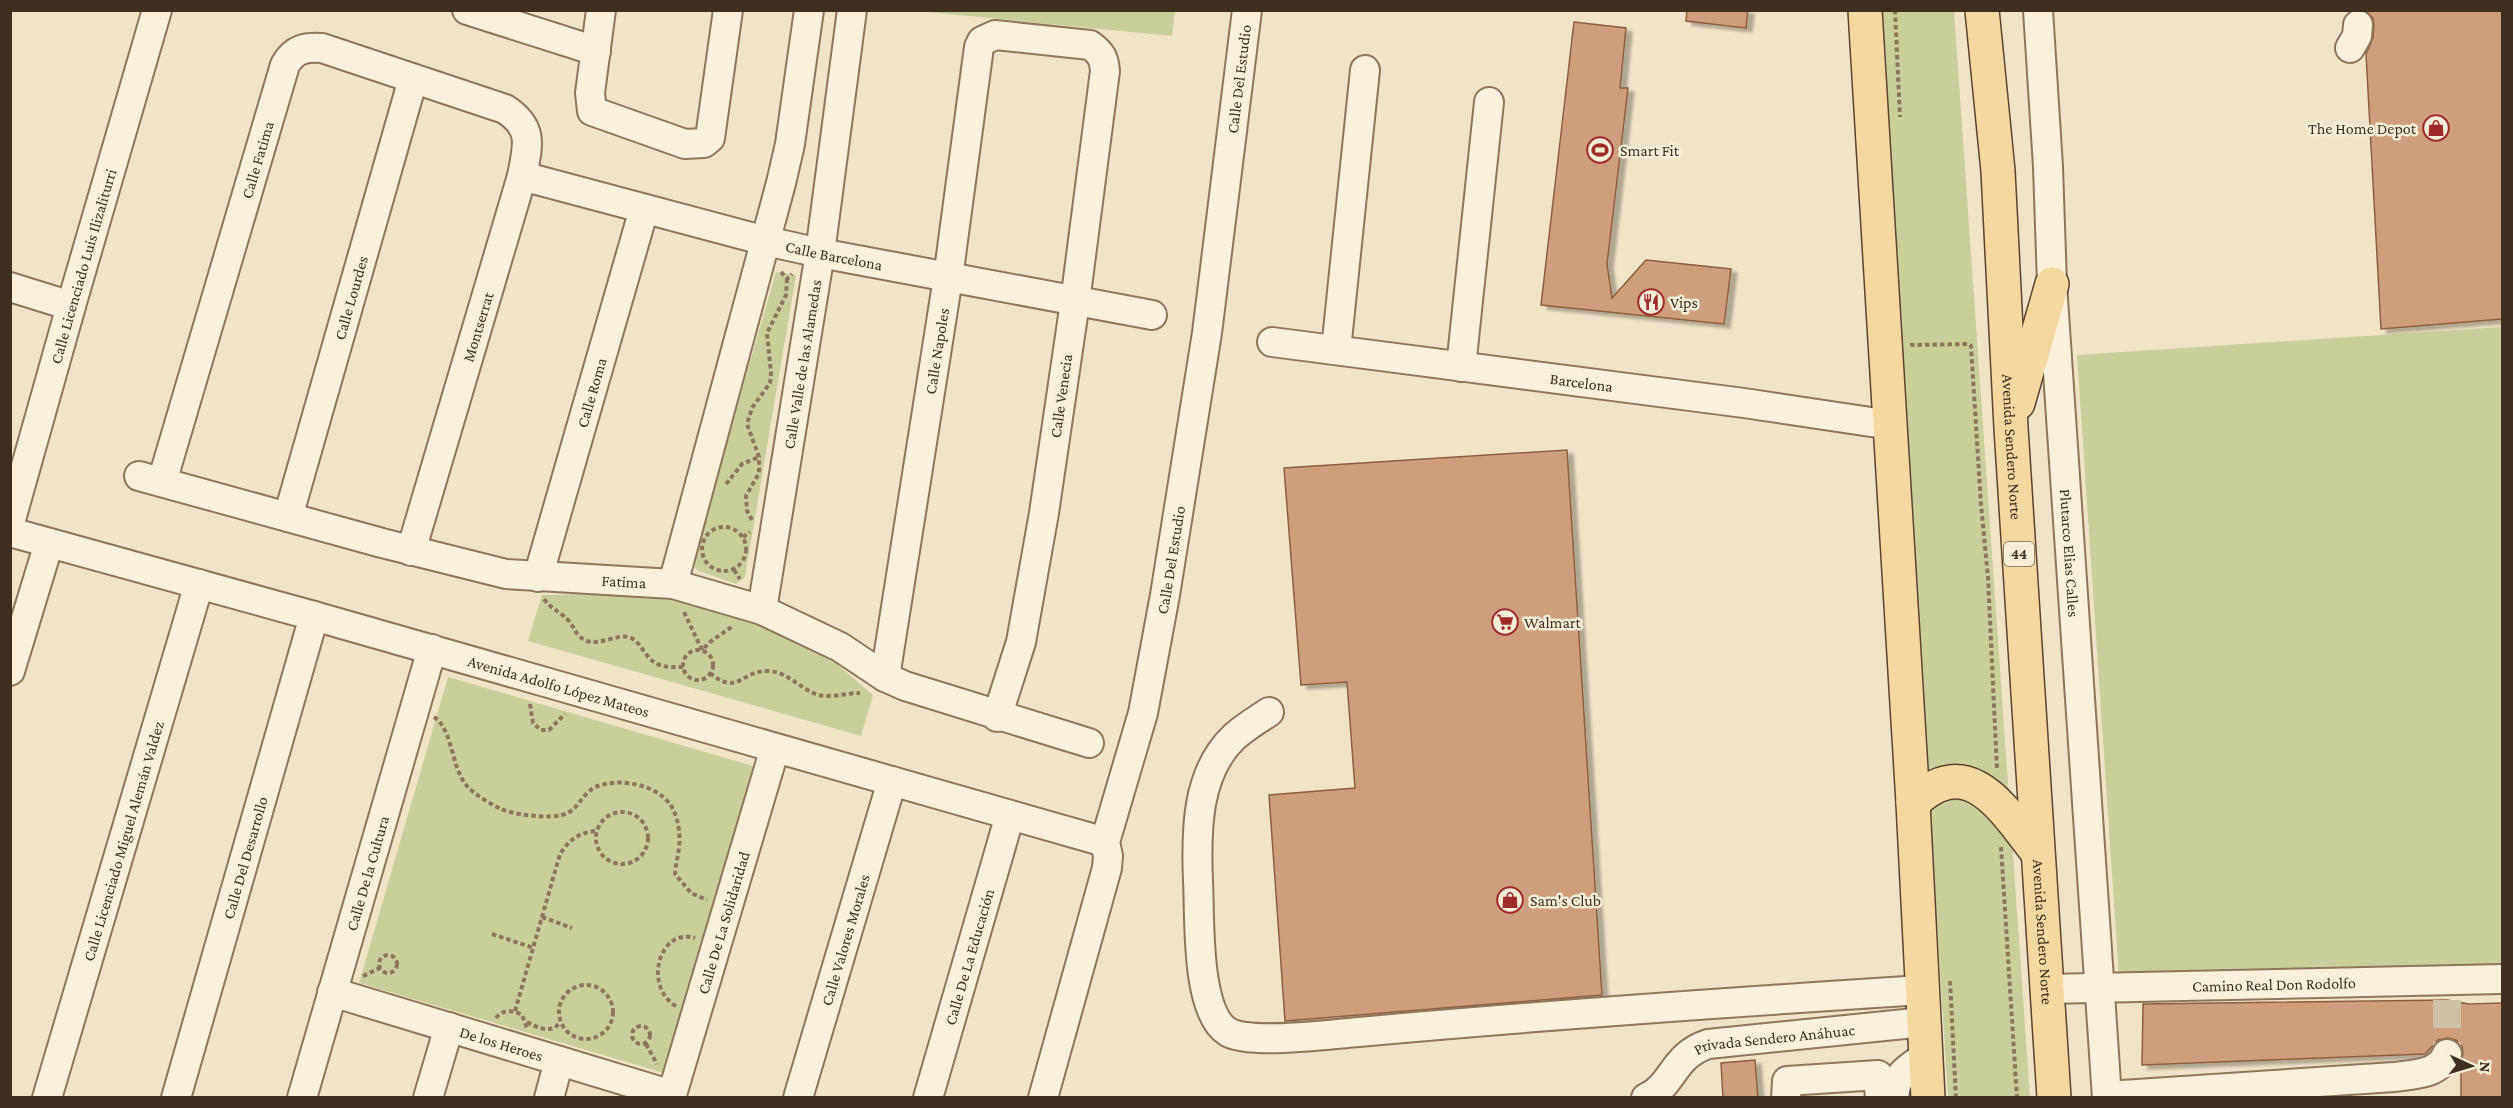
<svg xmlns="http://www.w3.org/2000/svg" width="2513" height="1108" font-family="'Crimson Pro',serif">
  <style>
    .green { fill: #c9cf9b }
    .building { fill: #cf9f7d; stroke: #8d5f41; stroke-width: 1.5; filter: url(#shadow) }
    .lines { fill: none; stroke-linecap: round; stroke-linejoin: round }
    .minor-tunnel { stroke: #ccc0a6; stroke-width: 28; stroke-dasharray: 28 14; stroke-linecap: butt }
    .minor-casing { stroke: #8d765c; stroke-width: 32 }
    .major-casing { stroke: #5b4430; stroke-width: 36 }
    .path { stroke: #8d765c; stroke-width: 4; stroke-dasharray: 4.5 3; stroke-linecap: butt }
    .minor { stroke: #faf1dc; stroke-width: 28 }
    .major { stroke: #f3d9a0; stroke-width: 33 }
    .labels { text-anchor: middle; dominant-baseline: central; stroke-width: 5; stroke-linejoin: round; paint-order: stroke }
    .shield { fill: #f7eed8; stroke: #756857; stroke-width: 1.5 }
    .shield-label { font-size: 15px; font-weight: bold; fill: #3d2e20 }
    .street-label { font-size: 16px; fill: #3d2e20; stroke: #f7eed8 }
    .poi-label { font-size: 16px; fill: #3d2e20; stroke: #f7eed8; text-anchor: start }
  </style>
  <defs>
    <filter id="shadow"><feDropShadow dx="6" dy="4" stdDeviation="1.5" flood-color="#0004"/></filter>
  </defs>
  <rect width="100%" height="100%" fill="#f0e4c8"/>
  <g class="green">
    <polygon points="918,11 1175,10 1175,11 1172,36"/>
    <polygon points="1879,11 1954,11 2030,1097 1948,1097"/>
    <polygon points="776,272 796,275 745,577 736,584 697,570 692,562"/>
    <polygon points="2502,327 2502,971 2119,977 2077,355"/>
    <polygon points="587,594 666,599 724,612 791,637 831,659 873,695 861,736 528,641 542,595"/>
    <polygon points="448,677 753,766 664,1073 359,983"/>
  </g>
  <g class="building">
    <polygon points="1687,10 1748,10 1746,28 1686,21"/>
    <polygon points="2365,10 2502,10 2502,319 2381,329 2366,54 2373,38 2374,26 2373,18"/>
    <polygon points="1574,22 1626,28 1620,88 1628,88 1607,264 1612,298 1646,260 1731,269 1724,324 1541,305"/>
    <polygon points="1567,450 1602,995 1285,1021 1269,795 1355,788 1347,682 1301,685 1284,468"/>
    <polygon points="2447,1000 2469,1004 2502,1003 2502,1098 2461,1098 2461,1063 2463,1053 2462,1046 2456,1040 2448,1038 2438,1040 2425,1054 2142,1065 2143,1004"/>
    <polygon points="1755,1060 1758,1098 1723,1098 1721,1063"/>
  </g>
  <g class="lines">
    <polyline class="minor-tunnel" points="2447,1000 2447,1054"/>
    <g class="minor-casing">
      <g id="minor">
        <polyline points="467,10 596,51"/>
        <polyline points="601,10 590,93 592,111 685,144 704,143 710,138 728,10"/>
        <path id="s1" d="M2038,10L2048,167L2052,284L2107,1098"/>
        <polyline points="2350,48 2357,36 2358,25"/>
        <path id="s2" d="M522,176L766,241L820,253L1152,315"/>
        <polyline points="10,287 71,306"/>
        <path id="s3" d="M1272,342L1744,403L1891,425"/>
        <polyline points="1336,350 1365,70"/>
        <polyline points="1461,367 1489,102"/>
        <path id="s4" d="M139,476L382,543L506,574L673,584L762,610L840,647L885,677L905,686L1089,743"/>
        <path id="s5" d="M162,482L285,65C294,49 305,47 322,48L505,109C534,128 528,145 522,176L411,551"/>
        <path id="s6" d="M288,517L413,79"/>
        <path id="s7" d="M10,523L71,306L157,10"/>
        <path id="s8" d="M10,532L314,616L1105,842"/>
        <path id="s9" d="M538,577L644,209"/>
        <polyline points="673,584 781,183 790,144 809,10"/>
        <path id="s10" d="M762,610L820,253L852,10"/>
        <polyline points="10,671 49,543"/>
        <path id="s11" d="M885,677L948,278L979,47L982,41L995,35L1090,45C1101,53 1104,58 1105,71L1075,302L1044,513L1021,642L997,717"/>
        <path d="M1269,712C1257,720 1245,727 1234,737C1196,773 1196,832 1198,881C1200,915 1195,1012 1228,1032C1251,1045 1330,1034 1359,1032C1546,1015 1734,1002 1922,990"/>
        <path id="s12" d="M2046,989L2502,979"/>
        <path id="s13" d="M332,992L672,1095"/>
        <path d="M2107,1096L2394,1077C2415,1074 2438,1075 2447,1054"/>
        <path id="s14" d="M47,1098L199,584"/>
        <path id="s15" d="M176,1098L314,616"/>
        <path id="s16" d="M302,1098L432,649"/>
        <polyline points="428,1098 449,1027"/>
        <polyline points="549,1098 559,1061"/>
        <path id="s17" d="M671,1098L775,748"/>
        <path id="s18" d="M798,1098L892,781"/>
        <path id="s19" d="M928,1098L1010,815"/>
        <path id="s20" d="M1043,1098L1107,868L1108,856L1105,842L1143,713L1165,595L1207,333L1247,10"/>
        <path id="s21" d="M1646,1098C1674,1085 1672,1056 1708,1044L1924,1022"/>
        <polyline points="1786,1098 1787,1081 1878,1075 1880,1098"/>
        <path d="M1894,1098C1896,1073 1907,1069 1926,1056"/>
      </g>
    </g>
    <g class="major-casing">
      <g id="major">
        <polyline points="1865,10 1913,803 1928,1098"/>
        <path id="s22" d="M1982,10L1998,171L2011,428L2054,1098"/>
        <polyline points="2018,403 2052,284"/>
        <path d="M1913,803C1969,749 2004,810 2037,852"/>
      </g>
    </g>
    <g class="path">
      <polyline points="1895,10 1900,117"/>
      <polyline points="781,272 787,279 792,274"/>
      <polyline points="1912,343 1912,345 1969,344 1971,346 1981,505 1988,577 1997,770"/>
      <polyline points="726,484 742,464 759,457"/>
      <polyline points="752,520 747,511 746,496 759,473 759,457 747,424 752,408 770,383 771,373 767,333 786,295 787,279"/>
      <circle cx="724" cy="549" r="22"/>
      <polyline points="743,537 750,532"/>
      <polyline points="734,570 740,579"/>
      <path d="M544,599C551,609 561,612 569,621C575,628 576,637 587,641C602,646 620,631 633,639C639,643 642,649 646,654C656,668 667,667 683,667"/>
      <polyline points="684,612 702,650 710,642 733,626"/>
      <circle cx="698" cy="665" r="15"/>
      <path d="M710,673C739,697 740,670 769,671C788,672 801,690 819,695C830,698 848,693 860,693"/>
      <polyline points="530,704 533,723 541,730 549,730 565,714"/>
      <path d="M434,717C453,729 451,768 467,786C475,795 489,803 501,809C514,815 554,820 568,813C580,806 584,791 598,786C620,778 654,784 669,803C675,810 679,824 679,833C681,847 676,860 675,874L691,893L707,900"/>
      <circle cx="622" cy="838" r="26"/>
      <polyline points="2001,847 2017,1098"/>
      <polyline points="542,917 572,928"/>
      <polyline points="492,934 534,948"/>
      <circle cx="388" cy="964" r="9"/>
      <polyline points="363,976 380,968"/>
      <polyline points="1950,981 1956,1098"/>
      <circle cx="586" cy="1012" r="27"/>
      <path d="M676,1006C643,987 659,927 695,938"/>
      <path d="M515,1011L560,854C570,839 578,833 596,831"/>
      <path d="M496,1018C503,1009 513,1010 522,1015L527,1028"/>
      <path d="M527,1022C537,1027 543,1031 555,1028L560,1022"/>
      <circle cx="641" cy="1035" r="9"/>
      <polyline points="646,1044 657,1064"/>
    </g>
    <use href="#minor" class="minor"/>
    <use href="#major" class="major"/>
  </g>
  <defs>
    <g id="shop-ring" transform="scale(1.35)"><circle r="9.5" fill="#f7eed8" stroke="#9e2a2b" stroke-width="1.5"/><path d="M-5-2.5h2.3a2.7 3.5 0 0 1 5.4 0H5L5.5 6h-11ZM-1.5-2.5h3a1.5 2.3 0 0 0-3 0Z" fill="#9e2a2b"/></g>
    <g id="stadium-ring" transform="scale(1.35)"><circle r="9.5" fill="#f7eed8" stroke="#9e2a2b" stroke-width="1.5"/><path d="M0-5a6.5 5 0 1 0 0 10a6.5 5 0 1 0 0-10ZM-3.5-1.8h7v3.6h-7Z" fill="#9e2a2b"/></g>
    <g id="restaurant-ring" transform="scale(1.35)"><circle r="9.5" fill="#f7eed8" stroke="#9e2a2b" stroke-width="1.5"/><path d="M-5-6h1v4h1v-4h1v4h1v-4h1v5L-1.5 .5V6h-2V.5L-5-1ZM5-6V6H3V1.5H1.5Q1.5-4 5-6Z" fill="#9e2a2b"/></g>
    <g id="supermarket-ring" transform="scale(1.35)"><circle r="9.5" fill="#f7eed8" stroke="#9e2a2b" stroke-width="1.5"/><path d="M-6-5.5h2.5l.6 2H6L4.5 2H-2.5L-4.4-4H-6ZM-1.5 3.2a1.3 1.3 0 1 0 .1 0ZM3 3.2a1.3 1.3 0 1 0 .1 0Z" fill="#9e2a2b"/></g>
  </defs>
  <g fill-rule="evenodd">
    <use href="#shop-ring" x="2436" y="128"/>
    <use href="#stadium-ring" x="1600" y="150"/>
    <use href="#restaurant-ring" x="1651" y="302"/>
    <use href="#supermarket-ring" x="1505" y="622"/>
    <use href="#shop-ring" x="1510" y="900"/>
  </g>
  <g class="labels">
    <rect class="shield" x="2004" y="542" width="30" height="24" rx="4.5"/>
    <g class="shield-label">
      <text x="2019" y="554">44</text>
    </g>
    <g class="street-label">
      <text stroke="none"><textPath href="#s20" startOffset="1041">Calle Del Estudio</textPath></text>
      <text stroke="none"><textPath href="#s5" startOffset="336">Calle Fatima</textPath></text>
      <text stroke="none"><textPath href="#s2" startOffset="322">Calle Barcelona</textPath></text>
      <text stroke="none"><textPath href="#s7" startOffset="267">Calle Licenciado Luis Ilizaliturri</textPath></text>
      <text stroke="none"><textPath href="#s6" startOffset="228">Calle Lourdes</textPath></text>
      <text transform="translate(478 327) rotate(-73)">Montserrat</text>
      <text stroke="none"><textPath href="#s11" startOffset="330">Calle Napoles</textPath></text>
      <text stroke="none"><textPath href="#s10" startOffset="249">Calle Valle de las Alamedas</textPath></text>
      <text stroke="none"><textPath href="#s3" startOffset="312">Barcelona</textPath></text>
      <text stroke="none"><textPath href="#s9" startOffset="192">Calle Roma</textPath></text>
      <text transform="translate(1061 396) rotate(-82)">Calle Venecia</text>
      <text stroke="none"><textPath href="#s22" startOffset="438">Avenida Sendero Norte</textPath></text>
      <text stroke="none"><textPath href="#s1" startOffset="544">Plutarco Elias Calles</textPath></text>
      <text stroke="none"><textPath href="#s20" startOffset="555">Calle Del Estudio</textPath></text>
      <text stroke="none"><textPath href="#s4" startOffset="498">Fatima</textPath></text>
      <text stroke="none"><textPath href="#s8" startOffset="570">Avenida Adolfo López Mateos</textPath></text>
      <text stroke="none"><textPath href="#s14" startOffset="268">Calle Licenciado Miguel Alemán Valdez</textPath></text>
      <text stroke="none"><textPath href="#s15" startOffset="250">Calle Del Desarrollo</textPath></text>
      <text stroke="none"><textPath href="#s16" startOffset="234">Calle De la Cultura</textPath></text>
      <text stroke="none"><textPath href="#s17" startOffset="183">Calle De La Solidaridad</textPath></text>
      <text stroke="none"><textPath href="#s22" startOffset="924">Avenida Sendero Norte</textPath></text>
      <text stroke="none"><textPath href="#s18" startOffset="165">Calle Valores Morales</textPath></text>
      <text stroke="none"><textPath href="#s19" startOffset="147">Calle De La Educación</textPath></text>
      <text stroke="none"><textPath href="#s12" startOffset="228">Camino Real Don Rodolfo</textPath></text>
      <text stroke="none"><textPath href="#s21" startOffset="150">Privada Sendero Anáhuac</textPath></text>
      <text stroke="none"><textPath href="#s13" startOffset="177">De los Heroes</textPath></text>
    </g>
    <g class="poi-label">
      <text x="2416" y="128" text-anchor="end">The Home Depot</text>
      <text x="1620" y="150">Smart Fit</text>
      <text x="1670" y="302">Vips</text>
      <text x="1524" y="622">Walmart</text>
      <text x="1530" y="900">Sam's Club</text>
    </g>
  </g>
  <rect width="2513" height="1108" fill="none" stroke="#3d2e20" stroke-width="24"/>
  <g transform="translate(2471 1066) rotate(94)" stroke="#f7eed8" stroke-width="4.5" paint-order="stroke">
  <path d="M0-4.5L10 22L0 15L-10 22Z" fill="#3d2e20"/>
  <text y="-9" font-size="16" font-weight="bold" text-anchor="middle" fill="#3d2e20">N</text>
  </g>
</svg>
